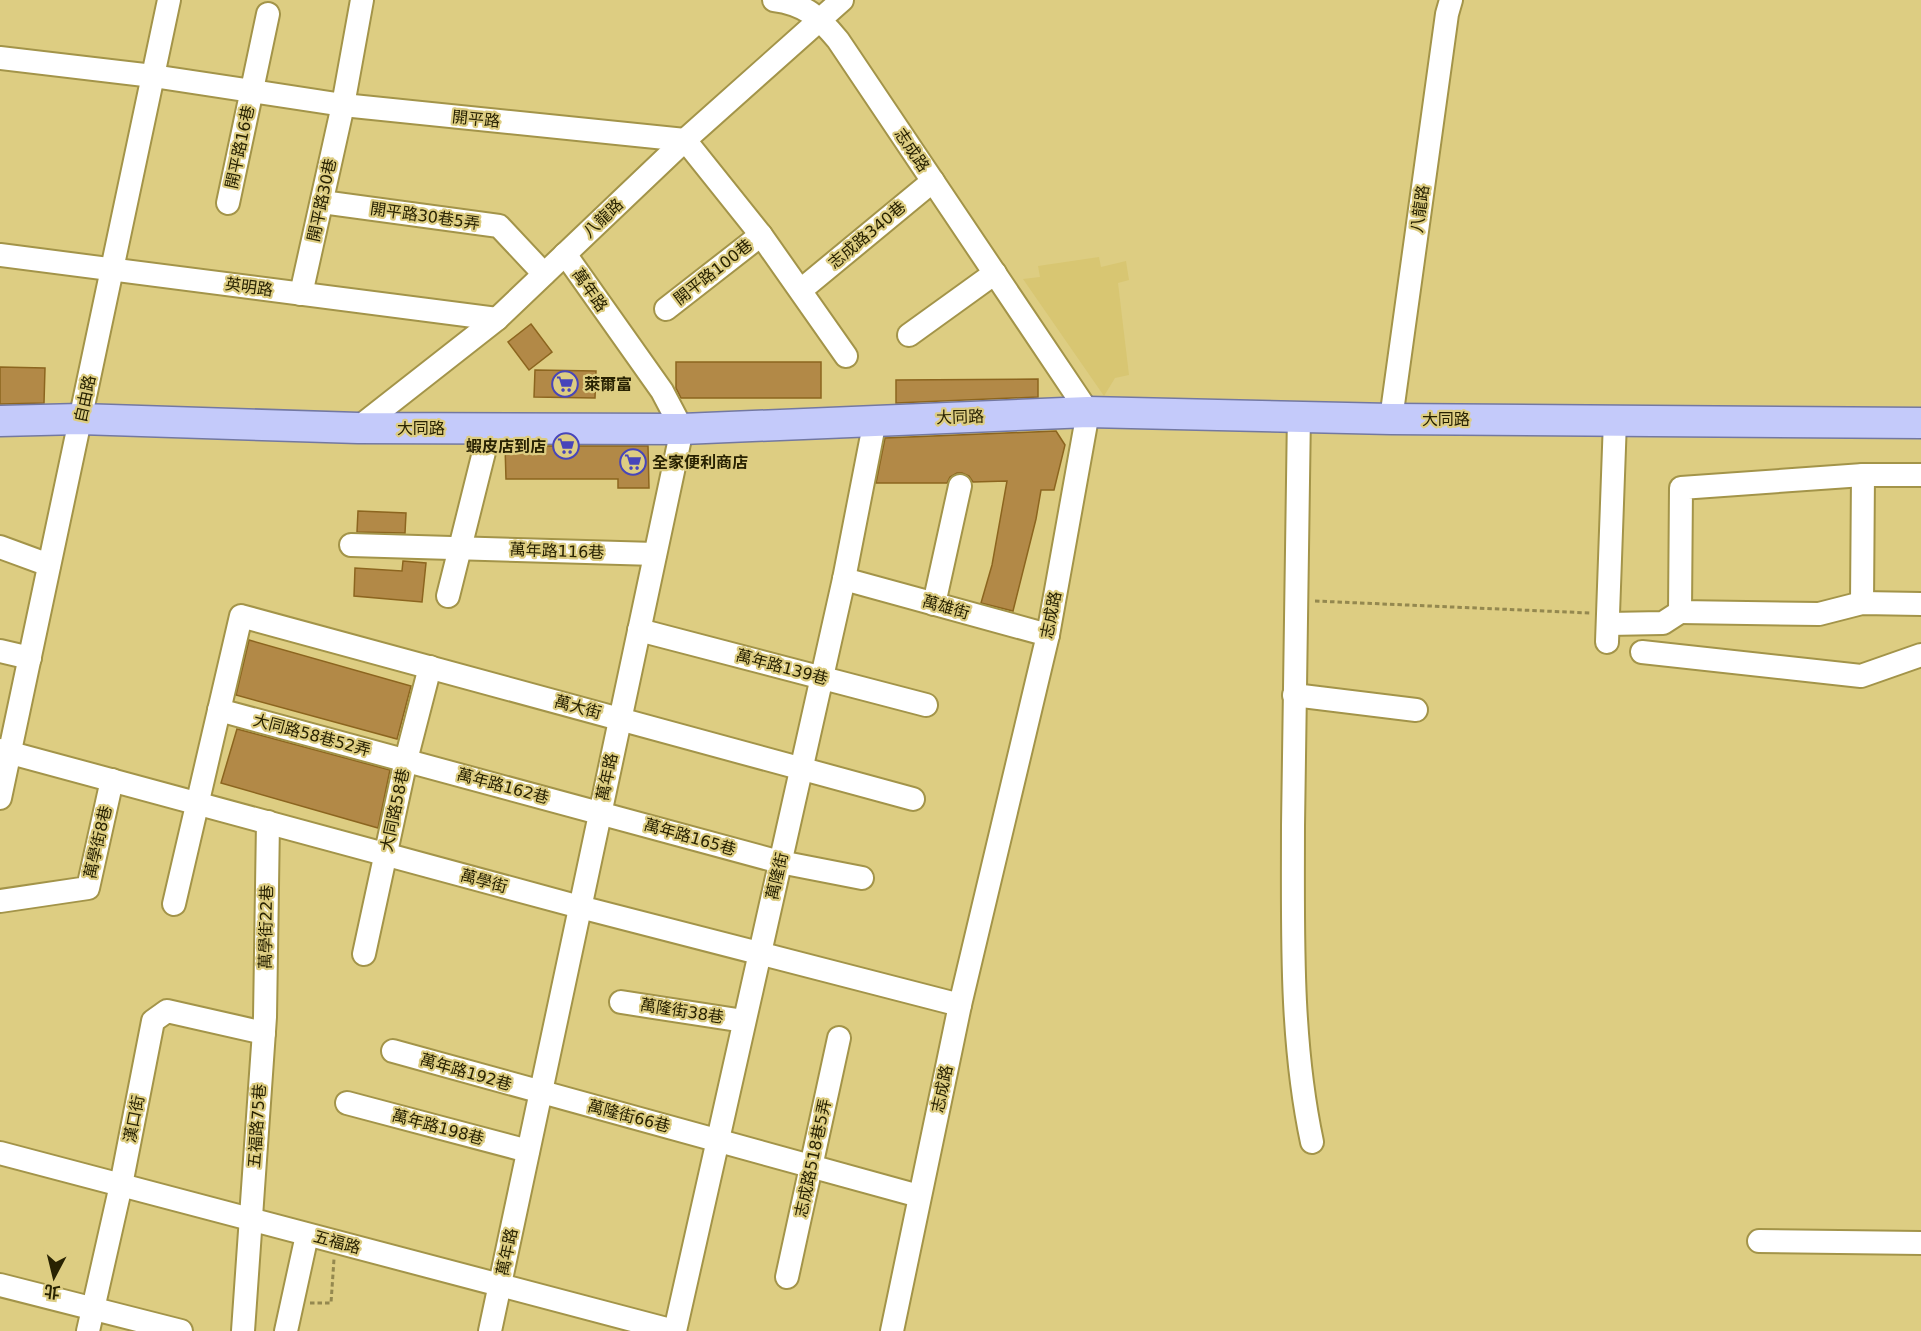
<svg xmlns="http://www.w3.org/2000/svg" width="1921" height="1331" font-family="'DejaVu Sans','Noto Sans TC',sans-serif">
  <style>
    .built { fill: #d8c672 }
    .building { fill: #b28947; stroke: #8c651f; stroke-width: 1.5 }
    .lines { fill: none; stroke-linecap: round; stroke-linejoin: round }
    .minor-casing { stroke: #a39449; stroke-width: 26 }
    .major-casing { stroke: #7378a1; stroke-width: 33 }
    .path { stroke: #94884f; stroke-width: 3; stroke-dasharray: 4.5 3; stroke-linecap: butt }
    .minor { stroke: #fff; stroke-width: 22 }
    .major { stroke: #c4cafa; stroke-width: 30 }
    .labels { text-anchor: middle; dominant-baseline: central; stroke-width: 4.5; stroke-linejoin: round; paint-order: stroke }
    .street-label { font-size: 16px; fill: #282202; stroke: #ddcd82 }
    .poi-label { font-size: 16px; font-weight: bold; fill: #282202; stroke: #ddcd82; text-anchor: start }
  </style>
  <rect width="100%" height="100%" fill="#ddcd82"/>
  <polygon class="built" points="1099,257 1101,267 1126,261 1129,280 1118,283 1129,375 1115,378 1104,396 1023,279 1040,277 1038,266"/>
  <g class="building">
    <polygon points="531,324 552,352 529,370 508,342"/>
    <polygon points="676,362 821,362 821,398 681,398 676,388"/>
    <polygon points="0,367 45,368 44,403 0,404"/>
    <polygon points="535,370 596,371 595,398 534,397"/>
    <polygon points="1038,379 1038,397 896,403 896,380"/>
    <polygon points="1056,431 1065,445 1054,490 1041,490 1036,519 1013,611 981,603 992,565 1007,481 973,482 969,476 962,473 957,473 950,477 947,483 876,483 885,438"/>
    <polygon points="505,446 648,446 649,488 618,488 618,479 506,479"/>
    <polygon points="358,511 406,513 405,533 357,532"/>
    <polygon points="403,561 426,563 422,602 354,596 355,568 402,571"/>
    <polygon points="249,640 411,686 397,739 236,695"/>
    <polygon points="237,729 390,770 378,828 221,783"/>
  </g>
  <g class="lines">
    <g class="minor-casing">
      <g id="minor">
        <path d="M774,0C805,4 819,17 838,40L1088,412L1048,635L960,1005L892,1331"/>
        <polyline points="0,58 153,76 343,105 685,140 761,235 846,356"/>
        <polyline points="322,202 499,226 544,274"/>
        <polyline points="228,203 268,14"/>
        <polyline points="0,255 497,319"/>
        <polyline points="801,290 933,181"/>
        <polyline points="301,294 343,105 362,0"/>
        <polyline points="666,309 761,235"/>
        <polyline points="909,335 995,273"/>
        <path d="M1299,417C1296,553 1294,689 1293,826C1293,931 1290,1039 1312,1142"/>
        <polyline points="1391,419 1447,14 1451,0"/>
        <polyline points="358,428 497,319 685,140 842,0"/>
        <polyline points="1921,475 1863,475 1681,488 1680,612 1819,614 1862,603 1921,604"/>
        <polyline points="351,545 655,554"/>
        <polyline points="0,547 49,565"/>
        <polyline points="844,579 1048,635"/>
        <polyline points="448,596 490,428"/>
        <polyline points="1862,603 1863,475"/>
        <polyline points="934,604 960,486"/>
        <polyline points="1608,624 1663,623 1680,612"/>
        <polyline points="639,630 926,705"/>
        <polyline points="1607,642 1615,420"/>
        <polyline points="0,651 30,658"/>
        <polyline points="1642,652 1861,676 1921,655"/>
        <polyline points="1294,695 1416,710"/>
        <polyline points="219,710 780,862 862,878"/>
        <polyline points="0,750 580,907 960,1005"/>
        <polyline points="0,798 169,0"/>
        <polyline points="0,901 88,888 112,780"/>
        <polyline points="174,904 241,616 913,799"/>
        <polyline points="364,954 406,760 430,667"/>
        <polyline points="621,1002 744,1021"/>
        <polyline points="393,1051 919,1196"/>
        <polyline points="347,1103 528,1151"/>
        <polyline points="0,1153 674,1331"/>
        <polyline points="1759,1241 1921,1243"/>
        <polyline points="787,1277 839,1038"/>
        <polyline points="0,1285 181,1331"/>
        <polyline points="88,1331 121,1185 153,1021 167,1011 264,1033"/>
        <polyline points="243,1331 265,1017 268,822"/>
        <polyline points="286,1331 307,1235"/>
        <polyline points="490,1331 682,429 662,391 565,254"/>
        <polyline points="675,1331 844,579 875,420"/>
      </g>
    </g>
    <g class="major-casing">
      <polyline id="major" points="0,421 80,419 358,428 682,429 1088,412 1391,419 1921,423"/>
    </g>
    <g class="path">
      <polyline points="1315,601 1590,613"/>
      <polyline points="310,1303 331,1303 334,1259"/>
    </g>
    <use href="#minor" class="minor"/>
    <use href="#major" class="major"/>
  </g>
  <defs>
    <g id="supermarket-ring" transform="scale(1.35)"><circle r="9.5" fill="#ddcd82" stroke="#4745ba" stroke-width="1.5"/><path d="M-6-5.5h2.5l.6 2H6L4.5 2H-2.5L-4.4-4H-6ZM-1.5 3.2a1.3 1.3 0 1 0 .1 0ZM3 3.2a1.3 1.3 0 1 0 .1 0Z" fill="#4745ba"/></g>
  </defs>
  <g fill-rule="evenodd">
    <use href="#supermarket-ring" x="565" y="384"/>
    <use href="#supermarket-ring" x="566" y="446"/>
    <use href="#supermarket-ring" x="633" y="462"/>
  </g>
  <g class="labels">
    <g class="street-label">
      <text transform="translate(476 119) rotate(6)">開平路</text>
      <text transform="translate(240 147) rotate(-78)">開平路16巷</text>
      <text transform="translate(912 150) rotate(56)">志成路</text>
      <text transform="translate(322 200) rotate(-78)">開平路30巷</text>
      <text transform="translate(1420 209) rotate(-82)">八龍路</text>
      <text transform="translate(425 216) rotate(8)">開平路30巷5弄</text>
      <text transform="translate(603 218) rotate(-43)">八龍路</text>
      <text transform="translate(867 235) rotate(-40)">志成路340巷</text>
      <text transform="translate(713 272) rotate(-38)">開平路100巷</text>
      <text transform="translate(249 287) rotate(8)">英明路</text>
      <text transform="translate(590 290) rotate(55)">萬年路</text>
      <text transform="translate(85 399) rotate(-78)">自由路</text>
      <text transform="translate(960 417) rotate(-2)">大同路</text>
      <text x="1446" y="419">大同路</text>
      <text x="421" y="428">大同路</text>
      <text transform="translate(557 551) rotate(2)">萬年路116巷</text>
      <text transform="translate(946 607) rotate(16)">萬雄街</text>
      <text transform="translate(1051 615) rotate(-79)">志成路</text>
      <text transform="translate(782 667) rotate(15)">萬年路139巷</text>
      <text transform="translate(578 707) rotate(15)">萬大街</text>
      <text transform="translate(312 735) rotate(15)">大同路58巷52弄</text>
      <text transform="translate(607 777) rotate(-78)">萬年路</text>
      <text transform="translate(503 786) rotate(15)">萬年路162巷</text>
      <text transform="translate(395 810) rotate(-78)">大同路58巷</text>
      <text transform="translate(690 837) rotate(16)">萬年路165巷</text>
      <text transform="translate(98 842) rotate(-77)">萬學街8巷</text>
      <text transform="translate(777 876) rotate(-77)">萬隆街</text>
      <text transform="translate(484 881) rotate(15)">萬學街</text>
      <text transform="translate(266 927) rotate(-89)">萬學街22巷</text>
      <text transform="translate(682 1011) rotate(9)">萬隆街38巷</text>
      <text transform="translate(466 1072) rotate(16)">萬年路192巷</text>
      <text transform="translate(942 1089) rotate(-78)">志成路</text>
      <text transform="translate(629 1116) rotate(15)">萬隆街66巷</text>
      <text transform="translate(134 1119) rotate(-79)">漢口街</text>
      <text transform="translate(257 1126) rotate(-86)">五福路75巷</text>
      <text transform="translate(438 1127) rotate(15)">萬年路198巷</text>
      <text transform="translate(813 1158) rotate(-78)">志成路518巷5弄</text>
      <text transform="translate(337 1242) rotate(15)">五福路</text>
      <text transform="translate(507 1252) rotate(-78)">萬年路</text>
    </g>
    <g class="poi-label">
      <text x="584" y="384">萊爾富</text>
      <text x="546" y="446" text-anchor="end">蝦皮店到店</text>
      <text x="652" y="462">全家便利商店</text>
    </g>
  </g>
  <g transform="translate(54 1277) rotate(187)" stroke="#ddcd82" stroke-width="4.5" paint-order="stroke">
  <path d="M0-4.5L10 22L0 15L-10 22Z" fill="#282202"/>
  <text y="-9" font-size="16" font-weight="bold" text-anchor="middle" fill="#282202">北</text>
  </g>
</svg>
